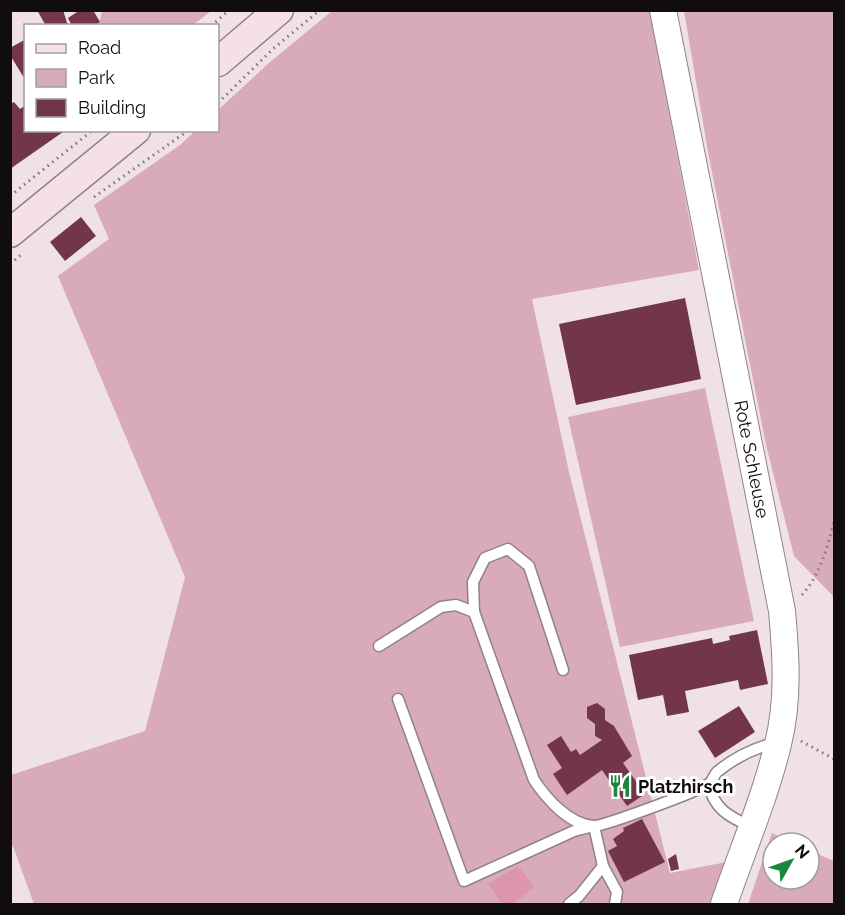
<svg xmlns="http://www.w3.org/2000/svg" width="845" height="915" font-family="Raleway,sans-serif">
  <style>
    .green { fill: #d9aab8 }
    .water { fill: #dd95ab }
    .building { fill: #73354b }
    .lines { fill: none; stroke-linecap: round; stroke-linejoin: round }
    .service-casing { stroke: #908386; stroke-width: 13 }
    .tertiary-casing { stroke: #908386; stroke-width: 28 }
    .secondary-casing { stroke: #908386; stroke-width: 31 }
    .path { stroke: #7f7678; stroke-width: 3; stroke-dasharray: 1.5 4.5; stroke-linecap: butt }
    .service { stroke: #fff; stroke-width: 10 }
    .tertiary { stroke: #fff; stroke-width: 26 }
    .secondary { stroke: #f6e0e7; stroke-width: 28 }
    .labels { text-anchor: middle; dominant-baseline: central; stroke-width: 6; stroke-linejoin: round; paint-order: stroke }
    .street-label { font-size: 18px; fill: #110c0d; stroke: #fff }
    .poi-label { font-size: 18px; font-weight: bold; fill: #110c0d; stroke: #fff; text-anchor: start }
  </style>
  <rect width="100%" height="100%" fill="#efe1e5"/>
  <g class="green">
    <polygon points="102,11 102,10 211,11 193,25 99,25"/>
    <polygon points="332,11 650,11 699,270 532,299 569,472 670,873 732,861 718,904 34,904 11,841 11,775 145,731 185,577 58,276 109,239 94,205 180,145 195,131 218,130 218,110 270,62"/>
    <polygon points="684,11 834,11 834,597 794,556 766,445 708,152"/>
    <polygon points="705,388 754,621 620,647 568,417"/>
    <polygon points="772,833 794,843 773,843 773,879 809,879 809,850 834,861 834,904 748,904"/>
  </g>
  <polygon class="water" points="518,866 534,887 513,904 502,904 488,884"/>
  <g class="building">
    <polygon points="37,10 63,10 68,26 46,26"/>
    <polygon points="80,10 93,10 100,22 94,26 72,26 68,18"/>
    <polygon points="26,39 26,81 10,55 10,48"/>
    <polygon points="14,102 20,109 26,105 26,130 63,132 10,169 10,104"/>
    <polygon points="81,217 96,236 65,261 50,242"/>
    <polygon points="685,298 701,379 576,405 559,324"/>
    <polygon points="757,630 768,684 740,690 738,680 685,691 689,712 667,716 663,695 638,700 629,655 712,638 713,644 730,640 729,636"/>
    <polygon points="597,703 605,709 605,720 614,726 632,756 623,763 645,794 627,806 602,770 567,795 553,774 562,768 547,745 561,736 571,752 576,749 580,755 602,740 595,736 595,724 587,718 587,707"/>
    <polygon points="739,706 755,732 715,758 698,731"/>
    <polygon points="642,819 665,862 624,882 608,851 617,846 613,839 624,831 623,828"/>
    <polygon points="676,854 679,869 671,871 668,859"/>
  </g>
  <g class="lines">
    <g class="service-casing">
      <g id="service">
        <polyline points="474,612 473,582 485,558 508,549 529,566 563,670"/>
        <path d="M379,646L441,607L456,605L474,612L534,780C546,798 569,825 594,826C604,826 702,790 710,783C713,780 714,775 717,772C735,757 757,747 778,742"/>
        <polyline points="398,699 464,881 574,831 594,826 603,866 617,892 615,904"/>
        <path d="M709,784C713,808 729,817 750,826"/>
        <polyline points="569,904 579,896 603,866"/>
      </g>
    </g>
    <g class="tertiary-casing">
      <path id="tertiary" d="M663,10L782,611C786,656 789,700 778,744C765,798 742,851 724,904"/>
    </g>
    <g class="secondary-casing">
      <g id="secondary">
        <polyline points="218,62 279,10"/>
        <polyline points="10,233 136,130"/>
      </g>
    </g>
    <g class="path">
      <polyline points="211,26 229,10"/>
      <polyline points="218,103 274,48 320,10"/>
      <polyline points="10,196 93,130"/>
      <polyline points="94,197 189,130"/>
      <polyline points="10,264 23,253"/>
      <path d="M802,595C820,575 827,548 834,522"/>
      <polyline points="801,741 834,759"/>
    </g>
    <use href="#service" class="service"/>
    <use href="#tertiary" class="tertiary"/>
    <use href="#secondary" class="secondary"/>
  </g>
  <defs>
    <g id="restaurant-bare" transform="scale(1.8)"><path d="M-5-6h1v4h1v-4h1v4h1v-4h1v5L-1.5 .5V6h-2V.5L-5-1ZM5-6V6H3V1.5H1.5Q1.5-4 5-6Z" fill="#188840" stroke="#fff" stroke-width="2.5" paint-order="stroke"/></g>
  </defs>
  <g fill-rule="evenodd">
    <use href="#restaurant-bare" x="620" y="786"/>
  </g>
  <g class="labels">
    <g class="street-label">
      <text transform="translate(752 459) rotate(79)">Rote Schleuse</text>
    </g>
    <g class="poi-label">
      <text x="638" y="786">Platzhirsch</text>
    </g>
  </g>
  <rect width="845" height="915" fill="none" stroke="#110c0d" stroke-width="24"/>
  <rect x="24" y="24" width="195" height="108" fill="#ffffff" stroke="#a09e9e" stroke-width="1.5"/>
  <rect x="36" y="44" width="30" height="9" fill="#f6e0e7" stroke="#a09e9e" stroke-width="1.5"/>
  <text x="78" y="54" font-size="18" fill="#110c0d">Road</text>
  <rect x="36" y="69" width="30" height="18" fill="#d9aab8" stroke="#a09e9e" stroke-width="1.5"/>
  <text x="78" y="84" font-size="18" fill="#110c0d">Park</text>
  <rect x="36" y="99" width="30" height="18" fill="#73354b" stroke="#a09e9e" stroke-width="1.5"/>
  <text x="78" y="114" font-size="18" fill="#110c0d">Building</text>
  <g transform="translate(791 861) rotate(50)"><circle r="28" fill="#ffffff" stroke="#a09e9e" stroke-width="1.5"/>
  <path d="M0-4.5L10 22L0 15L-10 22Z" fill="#188840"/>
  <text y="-9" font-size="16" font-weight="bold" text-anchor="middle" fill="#110c0d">N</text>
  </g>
</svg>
